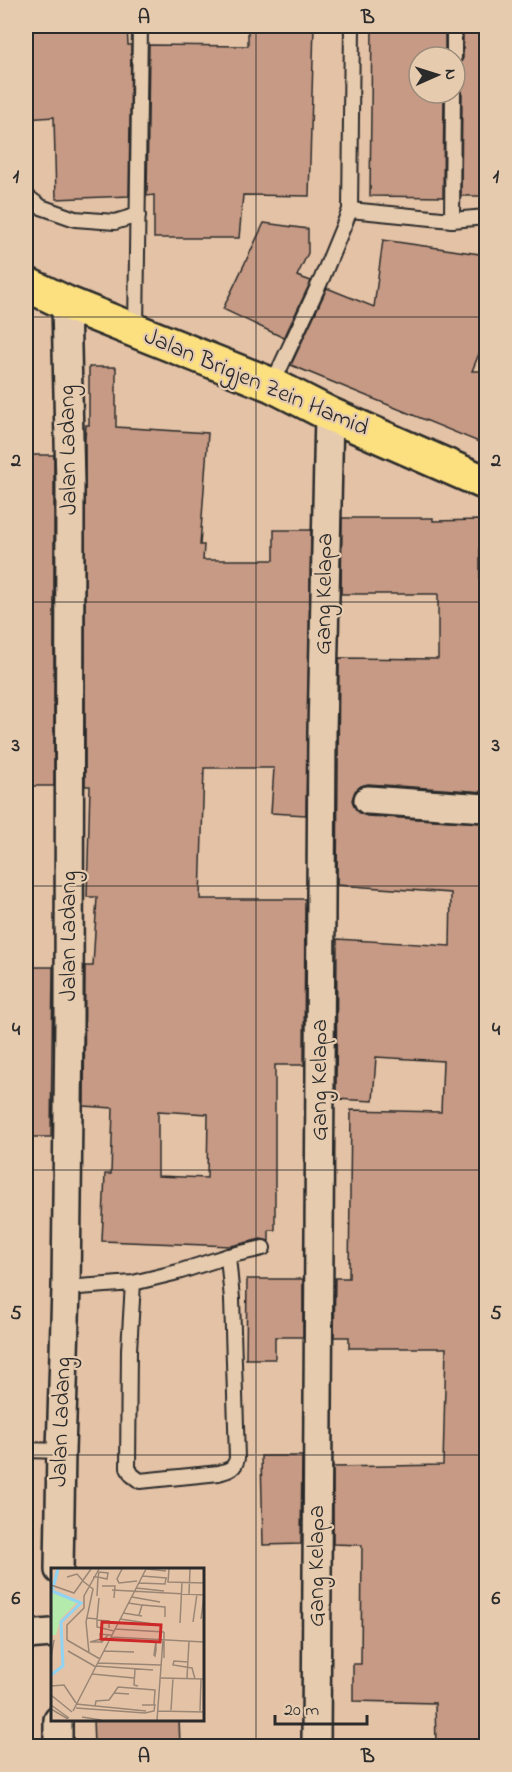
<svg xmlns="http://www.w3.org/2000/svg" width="512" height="1772" font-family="'Indie Flower',sans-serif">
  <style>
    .building { fill: #c69a84; stroke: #2b2b2b; stroke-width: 1.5; fill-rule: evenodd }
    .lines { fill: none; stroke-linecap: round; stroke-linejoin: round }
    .service-casing { stroke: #2b2b2b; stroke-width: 18 }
    .minor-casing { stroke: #2b2b2b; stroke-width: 32 }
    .primary-casing { stroke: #2b2b2b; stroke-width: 38 }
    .service { stroke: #e6cbae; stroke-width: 14 }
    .minor { stroke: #e6cbae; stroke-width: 27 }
    .primary { stroke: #fce080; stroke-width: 33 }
    .grid { fill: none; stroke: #2b2b2b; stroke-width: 1.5; stroke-opacity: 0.55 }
    .labels { text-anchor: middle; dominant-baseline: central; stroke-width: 4.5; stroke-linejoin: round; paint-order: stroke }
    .street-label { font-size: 24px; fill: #2b2b2b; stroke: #e6cbae }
    .inset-river { fill: none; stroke: #91d3f3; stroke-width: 3 }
    .inset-road { fill: none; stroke: #9a8675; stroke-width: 1.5 }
    .view { fill: #cd2828; fill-opacity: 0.15; stroke: #cd2828; stroke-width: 3 }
    .inset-edge { fill: none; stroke: #2b2b2b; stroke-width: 3 }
    .neatline { fill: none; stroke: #2b2b2b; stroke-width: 2 }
    .grid-label { font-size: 20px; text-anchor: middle; font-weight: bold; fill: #2b2b2b }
  </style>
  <rect width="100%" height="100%" fill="#e4c2a6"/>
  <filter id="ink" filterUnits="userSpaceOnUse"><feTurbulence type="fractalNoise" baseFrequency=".0167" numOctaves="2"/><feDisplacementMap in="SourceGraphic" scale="12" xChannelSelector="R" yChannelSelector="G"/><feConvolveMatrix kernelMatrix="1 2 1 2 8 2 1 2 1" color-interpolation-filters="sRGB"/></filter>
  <g filter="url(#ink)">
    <g class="building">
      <polygon points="26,26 127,26 128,45 131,45 129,196 56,199 54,117 26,119"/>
      <polygon points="248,26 314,26 309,196 243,195 239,238 154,238 154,195 147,196 149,45 248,46"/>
      <polygon points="372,26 445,26 445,57 419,57 419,93 444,93 443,197 370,196"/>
      <polygon points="463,26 486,26 486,196 461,196 462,93 460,88 455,84 455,66 461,62 463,58"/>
      <polygon points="264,223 308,229 308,253 297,276 311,281 284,338 223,309"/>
      <polygon points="383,240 486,255 486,306 481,349 472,371 486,371 486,445 291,365 327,288 374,307"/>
      <path d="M89,367H116V427L208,433L200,545H204L203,560H274V530H311L306,815L271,813L274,768H204L200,899H305L304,1065H275V1230H269V1241L261,1239L231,1246L102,1241L105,1174H111L113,1108L84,1106L85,966H93L97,897H87L90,786H85V439L86,425H89ZM158,1111L208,1114L207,1178L158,1176Z"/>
      <rect x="26" y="455" width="28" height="331"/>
      <polygon points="342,518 433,518 433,521 480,520 480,626 486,626 486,792 368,784 361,786 355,791 352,800 354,806 359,813 367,816 486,823 486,1746 436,1746 435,1703 353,1701 353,1664 361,1664 362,1545 333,1544 333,1467 443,1465 446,1348 349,1348 349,1337 334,1337 335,1278 349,1278 351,1110 441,1112 443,1061 376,1057 373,1101 336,1099 337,939 450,946 451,893 337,885 339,658 438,659 438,594 341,594"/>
      <polygon points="26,967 53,967 51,1137 26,1137"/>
      <polygon points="247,1279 303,1279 303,1337 275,1337 275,1359 246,1359"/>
      <polygon points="261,1456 302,1456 301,1544 263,1545"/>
      <polygon points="93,1719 179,1719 180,1746 94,1746"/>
    </g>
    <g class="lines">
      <g class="service-casing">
        <g id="service">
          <polyline points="454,57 454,26"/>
          <polyline points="26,196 41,207 75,219 115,222 138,215"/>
          <polyline points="350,210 452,220 486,217"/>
          <polyline points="452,220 453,93"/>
          <polyline points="136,329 140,26"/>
          <polyline points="272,385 322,278 350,210 352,26"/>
          <polyline points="228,1256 263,1248"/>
          <path d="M66,1288L133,1283L129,1350L128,1468L132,1475L140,1481L219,1473C229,1470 235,1469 237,1458L232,1299L228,1256L178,1272L133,1283"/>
          <polyline points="26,1450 61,1451"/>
        </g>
      </g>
      <g class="minor-casing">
        <g id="minor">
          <polyline points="368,800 486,808"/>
          <polyline points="59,1570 61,1451 66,1288 69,1022 70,485 66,303"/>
          <polyline points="26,1635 52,1633"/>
          <polyline points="58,1746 58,1720"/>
          <polyline points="316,1746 322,732 329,414"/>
        </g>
      </g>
      <g class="primary-casing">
        <polyline id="primary" points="26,284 66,303 272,385 329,414 486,483"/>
      </g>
      <use href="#service" class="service"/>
      <use href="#minor" class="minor"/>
      <use href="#primary" class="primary"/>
    </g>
  </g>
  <path class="grid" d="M256,26V1746M26,317H486M26,602H486M26,886H486M26,1170H486M26,1455H486"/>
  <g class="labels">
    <g class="street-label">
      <text transform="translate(256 383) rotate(23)">Jalan Brigjen Zein Hamid</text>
      <text transform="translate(69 450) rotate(-91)">Jalan Ladang</text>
      <text transform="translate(325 594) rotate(-89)">Gang Kelapa</text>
      <text transform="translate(69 936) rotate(-90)">Jalan Ladang</text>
      <text transform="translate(320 1080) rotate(-90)">Gang Kelapa</text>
      <text transform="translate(62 1422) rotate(-88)">Jalan Ladang</text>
      <text transform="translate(317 1566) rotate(-90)">Gang Kelapa</text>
    </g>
  </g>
  <g transform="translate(51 1568)">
    <rect width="153" height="153" fill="#e4c2a6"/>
    <path d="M0,25L27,33L9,52L5,67H0Z" fill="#b4eaac"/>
    <path class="inset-river" d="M0,107L12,98L10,54L30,35L1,23L7,1"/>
    <path class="inset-road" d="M71,1L66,11L68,15L86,13M96,1L115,3M118,1L117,14L153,15M91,8L116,10M16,9L26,6L33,14M42,9H47L56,11L57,5L48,4L47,9L46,28M33,14L42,21L35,54L38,85M88,15L114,16L115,10M0,17L23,25L40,1M51,18H64L63,30M85,20L113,23M61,22L153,27M138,26L139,1M81,29L109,34M77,35L91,37L88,47M91,37L114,39V49M72,45L91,48M36,50L46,51L48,30M69,51L109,57M150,51L153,27M142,54L146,26M129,55L131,14M58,60V53L46,52V59L63,63M64,61L113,64M113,64V90M57,67L51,74L49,66L59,67H61M60,69L153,74M50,71L39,74H51M16,72V57L33,40V28L48,1M16,72L49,91M105,73V82L104,88L103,87ZM17,83L45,99M53,83L83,84M0,90L3,72M137,94L123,93L122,97L141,100L144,111M47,95L110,97M45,98L102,102M84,101L83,117L87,118M41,106L83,110M110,110L153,111M136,110L138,73M0,118L13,117L25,135M63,125L67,119L104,122L103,137H91M0,127L21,144M25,136L95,143M0,137L18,150M44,138L45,133L58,132L63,125L78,126M25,140L94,145L103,143L104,136M0,141L17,151M120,142L122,110M22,143L95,1M107,143L153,144M149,143L150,111M31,149L50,152M106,152L112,72"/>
    <path class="view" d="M51,54L110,57L109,74L50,71Z"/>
    <rect width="153" height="153" class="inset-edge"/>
  </g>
  <rect width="512" height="1772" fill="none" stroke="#e6cbae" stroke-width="66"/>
  <g transform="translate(437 75) rotate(87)"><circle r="28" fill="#e6cbae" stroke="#9b8b7a" stroke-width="1.5"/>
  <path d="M0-4.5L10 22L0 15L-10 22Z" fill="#2b2b2b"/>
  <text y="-9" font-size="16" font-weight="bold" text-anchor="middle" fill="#2b2b2b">N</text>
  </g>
  <path d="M275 1715v9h92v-9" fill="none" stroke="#2b2b2b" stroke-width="3"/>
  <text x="284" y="1715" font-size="18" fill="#2b2b2b" stroke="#e6cbae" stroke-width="4.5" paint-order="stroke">20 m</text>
  <rect x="33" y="33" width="446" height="1706" class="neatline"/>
  <g class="grid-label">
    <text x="144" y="23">A</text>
    <text x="368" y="23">B</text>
    <text x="16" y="182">1</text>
    <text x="496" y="182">1</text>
    <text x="16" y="466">2</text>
    <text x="496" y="466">2</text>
    <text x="16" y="751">3</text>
    <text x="496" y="751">3</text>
    <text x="16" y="1035">4</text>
    <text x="496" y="1035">4</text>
    <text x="16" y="1319">5</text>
    <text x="496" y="1319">5</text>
    <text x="16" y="1604">6</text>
    <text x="496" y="1604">6</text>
    <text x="144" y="1762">A</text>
    <text x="368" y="1762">B</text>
  </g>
</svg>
